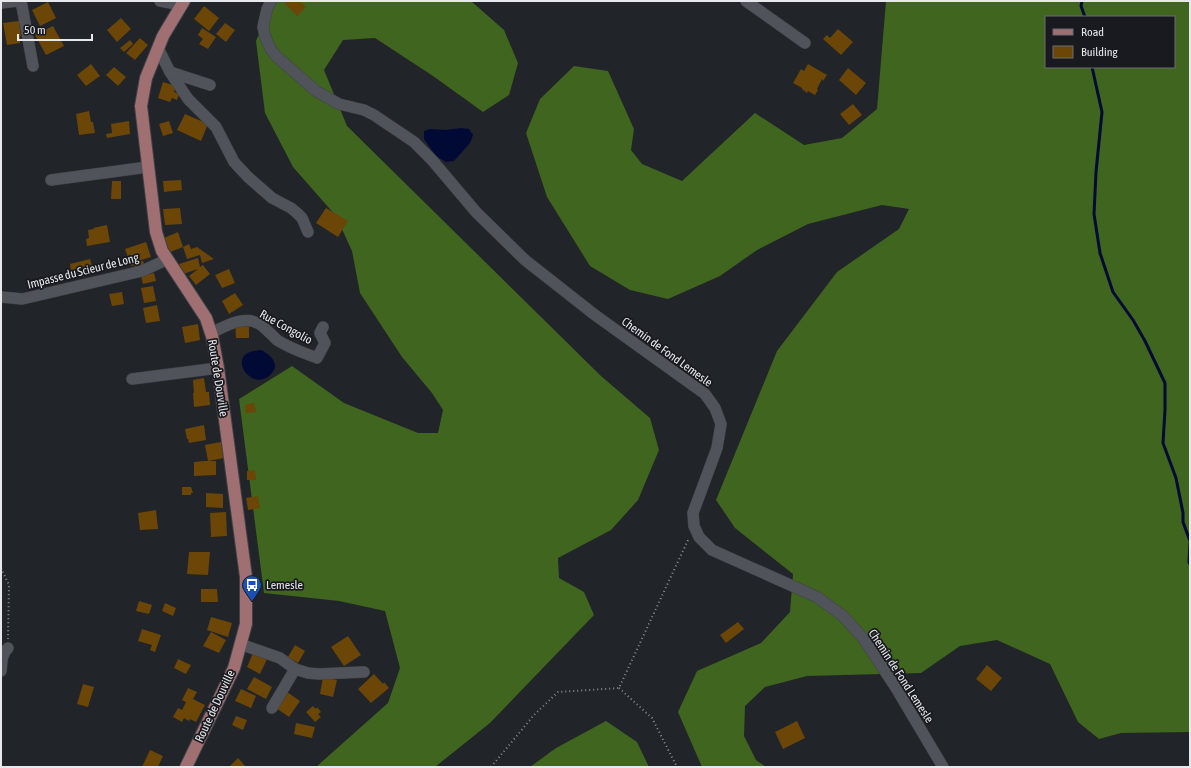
<svg xmlns="http://www.w3.org/2000/svg" width="1191" height="768" font-family="'Asap Condensed',sans-serif">
  <style>
    .forest { fill: #3f651e; fill-rule: evenodd }
    .water { fill: #000a35 }
    .lines { fill: none; stroke-linecap: round; stroke-linejoin: round }
    .stream { stroke: #000a35; stroke-width: 3 }
    .building { fill: #6b4606 }
    .minor-casing { stroke: #404246; stroke-width: 12 }
    .major-casing { stroke: #404246; stroke-width: 14 }
    .path { stroke: #898c90; stroke-width: 2; stroke-dasharray: 1 3; stroke-linecap: butt }
    .minor { stroke: #505359; stroke-width: 11 }
    .major { stroke: #9f6f72; stroke-width: 12 }
    .labels { text-anchor: middle; dominant-baseline: central; stroke-width: 3.5; stroke-linejoin: round; paint-order: stroke }
    .street-label { font-size: 12px; fill: #e6e8ec; stroke: #181a1f }
    .poi-label { font-size: 12px; fill: #e6e8ec; stroke: #181a1f; text-anchor: start }
  </style>
  <rect width="100%" height="100%" fill="#212429"/>
  <g class="forest">
    <polygon points="273,1 471,1 504,30 518,63 509,95 483,112 433,76 375,38 343,40 324,70 347,126 601,376 650,418 659,450 638,500 611,530 558,558 559,578 584,592 594,615 490,723 435,767 316,767 388,703 400,668 385,611 339,601 264,593 239,399 292,366 344,403 418,433 438,433 443,410 432,393 402,357 360,293 352,251 336,216 293,167 265,113 256,41"/>
    <path d="M886,1H1190V732L1121,733L1099,739L1078,722L1050,664L997,640L960,646L921,673L807,676L765,687L745,706L744,736L756,760L766,767H702L678,712L697,671L761,643L790,612L793,574L735,528L716,500L777,351L837,272L899,229L909,209L882,205L808,224L757,250L720,276L668,299L630,290L590,266L547,197L526,133L540,99L574,66L608,71L634,129L631,150L642,164L682,181L755,113L804,145L842,138L877,109ZM1046,17H1174V67H1046Z"/>
    <polygon points="606,721 637,742 649,767 530,767 556,748"/>
  </g>
  <g class="water">
    <polygon points="461,128 469,129 473,135 470,143 454,161 446,162 436,156 424,139 424,131 430,129 446,130"/>
    <path d="M261,350C271,355 282,365 269,376C253,389 233,364 246,354C250,351 256,351 261,350Z"/>
  </g>
  <g class="lines">
    <g class="stream">
      <polyline points="1082,1 1081,6 1085,17"/>
      <polyline points="1092,67 1102,112 1096,172 1094,214 1100,253 1113,292 1133,320 1145,341 1165,383 1165,410 1163,443 1176,478 1183,513 1183,522 1190,541"/>
      <polyline points="1190,543 1189,562 1190,564"/>
    </g>
  </g>
  <g class="building">
    <polygon points="286,1 300,1 306,7 297,16 284,3"/>
    <polygon points="48,2 56,18 40,26 32,10"/>
    <polygon points="204,6 219,18 209,31 194,19"/>
    <polygon points="121,18 131,29 117,42 107,30"/>
    <polygon points="19,21 21,36 20,36 20,43 7,45 3,23"/>
    <polygon points="225,23 235,30 226,42 216,34"/>
    <polygon points="53,26 64,46 46,55 35,35"/>
    <polygon points="202,28 216,37 208,49 199,44 203,39 198,35"/>
    <polygon points="838,29 853,42 841,55 823,39 827,35 830,38"/>
    <polygon points="140,38 148,45 135,60 126,53"/>
    <polygon points="130,40 133,44 124,52 120,48"/>
    <polygon points="91,64 100,76 86,86 77,75"/>
    <polygon points="808,64 827,75 823,81 822,79 817,89 818,90 815,95 808,91 807,93 802,89 802,88 793,83 801,69 804,71"/>
    <polygon points="114,67 126,77 118,86 106,75"/>
    <polygon points="848,68 866,83 856,95 839,80"/>
    <polygon points="163,82 176,86 174,92 179,94 177,100 172,98 170,102 158,98"/>
    <polygon points="853,104 862,115 849,125 840,114"/>
    <polygon points="89,111 91,122 93,122 95,133 79,135 76,114"/>
    <polygon points="185,114 208,124 201,141 177,130"/>
    <polygon points="129,121 130,134 107,138 106,134 112,133 111,124"/>
    <polygon points="169,121 173,133 163,136 159,124"/>
    <polygon points="181,180 182,190 164,192 163,181"/>
    <polygon points="112,181 121,181 121,199 111,199"/>
    <polygon points="180,208 182,224 165,225 163,209"/>
    <polygon points="326,208 348,221 338,237 316,223"/>
    <polygon points="107,225 110,242 87,246 86,239 89,238 88,230 94,229 93,228"/>
    <polygon points="178,232 183,247 170,252 164,238"/>
    <polygon points="146,242 151,257 138,261 143,261 145,267 136,270 134,265 131,266 125,249"/>
    <polygon points="189,244 191,249 197,247 214,259 202,263 200,255 187,259 183,247"/>
    <polygon points="198,258 200,267 203,265 210,274 196,285 189,276 198,269 183,274 179,264"/>
    <polygon points="90,259 94,272 72,277 70,264"/>
    <polygon points="229,269 235,283 222,288 215,275"/>
    <polygon points="154,273 156,281 143,284 141,276"/>
    <polygon points="153,286 156,301 144,303 141,288"/>
    <polygon points="122,292 124,304 112,306 109,294"/>
    <polygon points="235,293 243,305 229,314 222,301"/>
    <polygon points="157,305 160,321 146,323 143,308"/>
    <polygon points="235,321 249,327 249,338 236,338"/>
    <polygon points="198,324 200,340 185,343 182,327"/>
    <polygon points="204,378 206,392 209,392 210,405 194,407 193,393 194,393 193,380"/>
    <polygon points="254,403 256,412 246,413 245,405"/>
    <polygon points="204,425 206,440 189,443 188,439 187,439 185,429"/>
    <polygon points="221,442 224,458 208,461 205,445"/>
    <polygon points="204,461 216,461 216,475 194,476 194,462"/>
    <polygon points="255,470 256,480 247,480 247,471"/>
    <polygon points="182,487 191,487 193,493 191,493 191,495 182,495"/>
    <polygon points="206,493 223,494 223,508 206,507"/>
    <polygon points="258,496 260,508 248,510 246,498"/>
    <polygon points="156,510 158,529 140,530 138,513"/>
    <polygon points="226,512 227,536 211,537 210,513"/>
    <polygon points="189,552 210,552 208,575 187,574"/>
    <polygon points="201,589 217,589 218,602 201,602"/>
    <polygon points="139,601 152,605 149,614 136,611"/>
    <polygon points="165,603 176,608 173,616 162,611"/>
    <polygon points="211,617 232,623 228,637 207,630"/>
    <polygon points="738,622 744,629 726,643 720,635"/>
    <polygon points="142,629 161,635 155,652 150,650 152,645 138,641"/>
    <polygon points="211,632 226,640 219,653 203,646"/>
    <polygon points="348,636 361,655 344,666 331,647"/>
    <polygon points="295,645 305,651 298,663 288,657"/>
    <polygon points="253,653 267,659 260,674 247,667"/>
    <polygon points="178,659 191,665 186,674 174,668"/>
    <polygon points="987,665 1002,678 991,691 976,679"/>
    <polygon points="374,674 383,684 384,682 389,688 371,703 358,689"/>
    <polygon points="254,677 272,687 266,699 247,689"/>
    <polygon points="323,677 337,680 333,697 320,694"/>
    <polygon points="83,684 94,687 88,707 77,704"/>
    <polygon points="188,688 197,692 193,699 205,705 196,722 190,719 189,721 184,718 182,722 173,717 178,708 182,710 186,702 182,700"/>
    <polygon points="241,689 256,696 251,708 235,701"/>
    <polygon points="287,692 300,701 289,717 276,708"/>
    <polygon points="313,706 316,709 317,707 321,712 318,714 321,717 315,722 306,712"/>
    <polygon points="236,716 247,720 243,730 232,725"/>
    <polygon points="797,721 805,738 783,749 775,732"/>
    <polygon points="296,723 315,727 312,738 294,734"/>
    <polygon points="150,750 163,756 158,767 142,767"/>
    <polygon points="238,758 246,767 229,767"/>
  </g>
  <g class="lines">
    <g class="minor-casing">
      <g id="minor">
        <polyline points="21,1 33,66"/>
        <polyline points="160,1 182,5"/>
        <polyline points="271,1 267,9 263,27 265,36 270,48 276,56 316,91 339,104 364,110 374,115 414,142 432,160 476,212 525,260 595,315 705,394 715,408 721,424 717,448 693,513 694,526 699,537 712,550 817,597 843,616 863,638 896,688 943,767"/>
        <polyline points="746,1 805,43"/>
        <polyline points="1,3 17,1"/>
        <polyline points="158,48 170,72 188,99 216,127 234,162 248,177 272,198 291,208 297,213 302,218 308,232"/>
        <polyline points="170,72 210,85"/>
        <polyline points="51,180 148,167"/>
        <polyline points="2,297 22,299 31,297 142,271 168,259"/>
        <path d="M211,333C226,326 245,314 261,325C267,330 272,335 277,340C289,348 304,353 317,358L325,343L320,333L323,327"/>
        <polyline points="132,379 218,368"/>
        <polyline points="240,644 280,658 295,669 308,673 319,674 364,672"/>
        <path d="M1,671C2,663 1,655 8,648"/>
        <polyline points="272,708 295,669"/>
      </g>
    </g>
    <g class="major-casing">
      <polyline id="major" points="184,1 163,36 146,78 141,106 156,232 162,251 206,318 212,336 218,368 246,577 246,624 234,668 186,767"/>
    </g>
    <g class="path">
      <polyline points="1,568 9,585 8,639"/>
      <polyline points="619,688 652,718 677,767"/>
      <polyline points="491,767 534,715 558,692 619,688 689,538"/>
    </g>
    <use href="#minor" class="minor"/>
    <use href="#major" class="major"/>
  </g>
  <defs>
    <g id="bus-pin" transform="scale(1)"><path d="M0 17L-7.5 6A9.5 9.5 0 1 1 7.5 6Z" fill="#1a4fb4" stroke="#181a1f"/><path d="M-5-6H5V4H4V6H2V4H-2V6H-4V4H-5ZM-3.5-4V0h7V-4ZM-3.5 1.2v1.5H-2V1.2ZM2 1.2v1.5H3.5V1.2Z" fill="#fff"/></g>
  </defs>
  <g fill-rule="evenodd">
    <use href="#bus-pin" x="252" y="585"/>
  </g>
  <g class="labels">
    <g class="street-label">
      <text transform="translate(83 271) rotate(-14)">Impasse du Scieur de Long</text>
      <text transform="translate(286 327) rotate(29)">Rue Congolio</text>
      <text transform="translate(667 352) rotate(36)">Chemin de Fond Lemesle</text>
      <text transform="translate(218 378) rotate(81)">Route de Douville</text>
      <text transform="translate(901 676) rotate(57)">Chemin de Fond Lemesle</text>
      <text transform="translate(215 706) rotate(-65)">Route de Douville</text>
    </g>
    <g class="poi-label">
      <text x="266" y="585">Lemesle</text>
    </g>
  </g>
  <rect width="1191" height="768" fill="none" stroke="#e6e8ec" stroke-width="4"/>
  <rect x="1045" y="16" width="130" height="52" fill="#181a1f" stroke="#6a6c71"/>
  <rect x="1053" y="29" width="20" height="6" fill="#9f6f72" stroke="#6a6c71"/>
  <text x="1081" y="36" font-size="12" fill="#e6e8ec">Road</text>
  <rect x="1053" y="46" width="20" height="12" fill="#6b4606" stroke="#6a6c71"/>
  <text x="1081" y="56" font-size="12" fill="#e6e8ec">Building</text>
  <path d="M18 34v6h74v-6" fill="none" stroke="#e6e8ec" stroke-width="2"/>
  <text x="24" y="34" font-size="12" fill="#e6e8ec" stroke="#181a1f" stroke-width="3" paint-order="stroke">50 m</text>
</svg>
